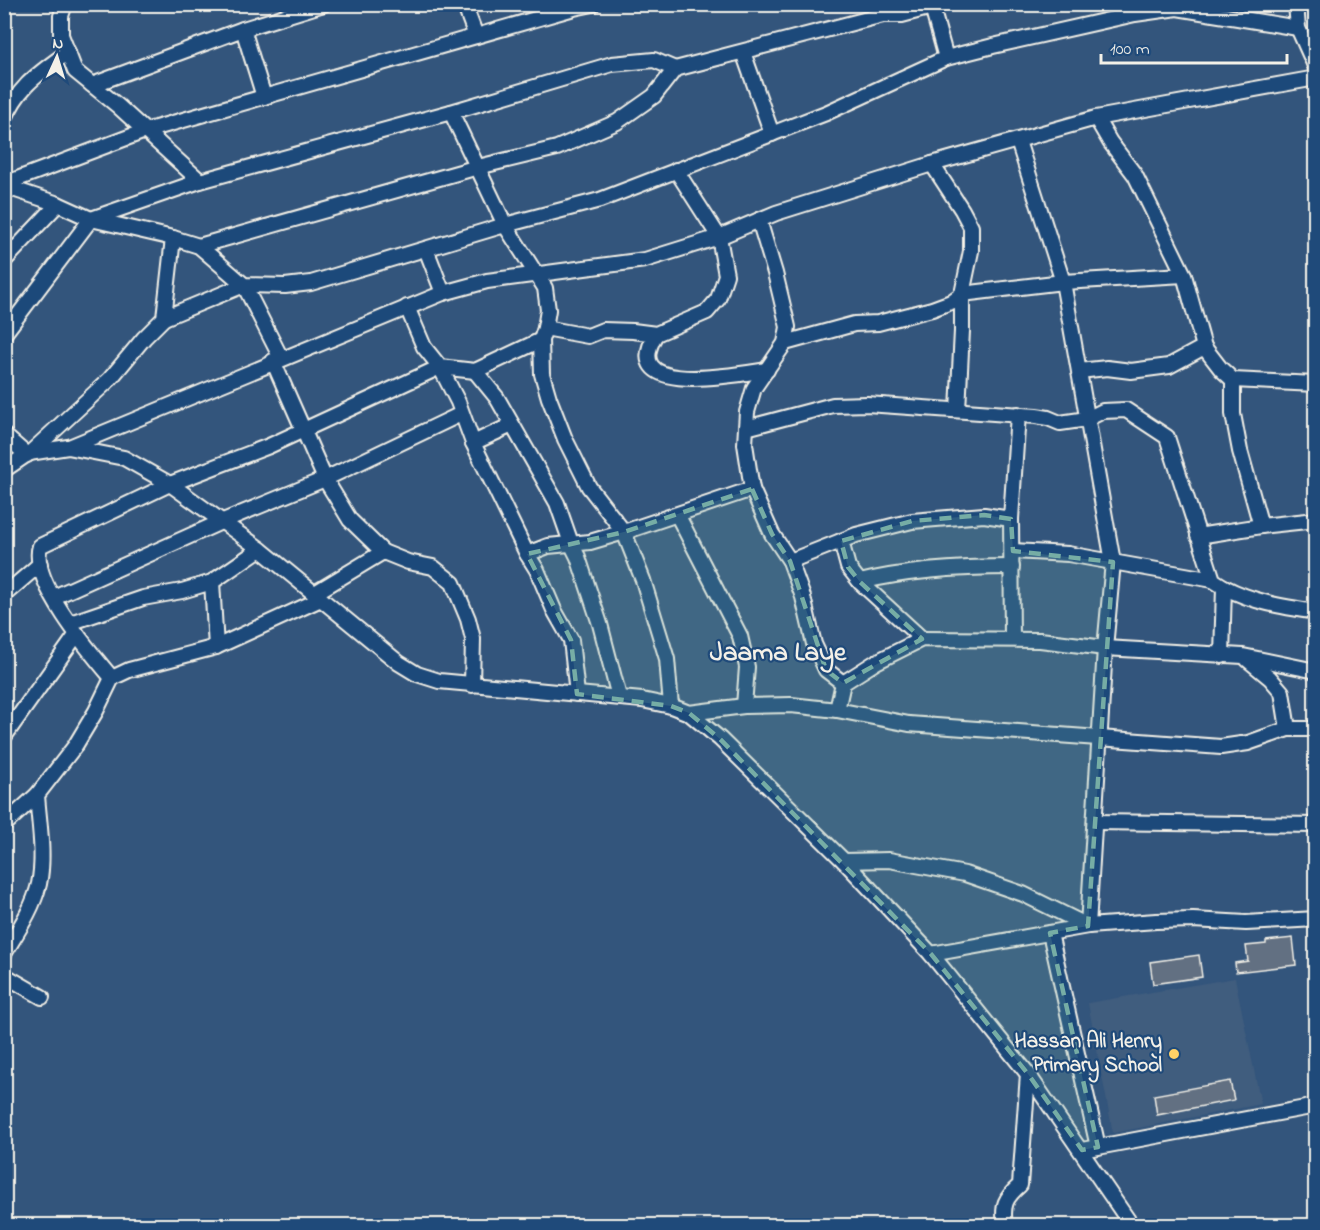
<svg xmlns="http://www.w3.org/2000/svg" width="1320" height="1230" font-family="'Indie Flower',sans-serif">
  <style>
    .built { fill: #415d7e }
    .building { fill: #627082; stroke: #f4f1e8; stroke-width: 1.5 }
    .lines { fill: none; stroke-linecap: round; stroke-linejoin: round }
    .minor-casing { stroke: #f4f1e8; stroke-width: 18 }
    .minor { stroke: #1f4a7a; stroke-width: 14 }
    .marked { fill: #76ada5; fill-opacity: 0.2; stroke: #76ada5; stroke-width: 4.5; stroke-dasharray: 12 8; stroke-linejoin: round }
    .poi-dot { fill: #ffd166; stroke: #1f4a7a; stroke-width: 2 }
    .labels { text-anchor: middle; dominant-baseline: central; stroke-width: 4.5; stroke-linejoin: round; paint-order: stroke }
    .poi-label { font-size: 21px; font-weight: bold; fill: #f4f1e8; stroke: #1f4a7a; text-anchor: end }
    .district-label { font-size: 27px; font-weight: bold; fill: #f4f1e8; stroke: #1f4a7a }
  </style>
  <rect width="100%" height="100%" fill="#33557c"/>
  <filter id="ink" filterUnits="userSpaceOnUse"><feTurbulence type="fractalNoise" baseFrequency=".0167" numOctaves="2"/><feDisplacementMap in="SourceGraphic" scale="12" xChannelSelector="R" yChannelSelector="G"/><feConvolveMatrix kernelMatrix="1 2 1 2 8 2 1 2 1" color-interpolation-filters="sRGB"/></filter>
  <g filter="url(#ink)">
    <polygon class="built" points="1235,978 1261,1104 1113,1133 1088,1003"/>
    <g class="building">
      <polygon points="1293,938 1296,965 1236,972 1235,963 1248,961 1246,946 1266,944 1266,941"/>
      <polygon points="1199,955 1202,977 1153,984 1150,962"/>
      <polygon points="1230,1081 1234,1100 1157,1115 1154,1095"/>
    </g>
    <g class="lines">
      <g class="minor-casing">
        <g id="minor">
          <polyline points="65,4 61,16 61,35 75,71 118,106 200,181"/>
          <polyline points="464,4 476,36"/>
          <polyline points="931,4 946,58"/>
          <polyline points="1296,4 1298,28 1316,68"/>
          <polyline points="243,29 264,97"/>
          <polyline points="743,52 772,134"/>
          <polyline points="92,85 243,29 324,4"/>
          <polyline points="451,112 505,225 545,288 548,310 545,328 541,340 542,374 549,398 565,439 589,487 624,532 643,580 667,659 671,706"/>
          <path d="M4,121C18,86 38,74 68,52"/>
          <polyline points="932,164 962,210 971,227 971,251 962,294 962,331 958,410"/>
          <polyline points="4,184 145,131 574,8 593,4"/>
          <polyline points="4,186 58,204 91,219 173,238 199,246 244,285 285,286 311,283 505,225 600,200 826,113 946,58 993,46 1135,14 1177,8 1298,28"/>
          <polyline points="759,220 775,273 788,327 785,343 754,388 747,412 745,444 752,489 772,534 790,561 803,597 814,644 826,670 843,683"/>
          <polyline points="199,246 478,167 557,148 617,122 654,96 675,69 883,15 902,15 932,7"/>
          <polyline points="426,249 443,293"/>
          <polyline points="4,261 58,204"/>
          <polyline points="407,307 424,347 440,367 458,402 473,443 527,554 537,570 554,610 571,640 577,694"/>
          <polyline points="164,318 244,285 281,358"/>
          <polyline points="545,328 588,336 603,330 633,331 656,334 707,312 718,299 726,275 719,237 676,170"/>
          <polyline points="4,334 91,219 200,181 451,112 612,64 654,60 675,69"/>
          <path d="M656,334C617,399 739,374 767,370"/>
          <polyline points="785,343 854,324 878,323 932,309 951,302 962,294 1063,282 1184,275"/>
          <polyline points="1204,347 1221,369 1233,380 1316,384"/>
          <polyline points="273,361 325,479 350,520 383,552 408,562 433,567 453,583 468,619 473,639 472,685"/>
          <polyline points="475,371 497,398 557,503 571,543 578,557 600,624 619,697"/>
          <polyline points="1079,371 1107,368 1131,371 1169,366 1204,347 1184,275 1135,175 1110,142 1096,118"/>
          <polyline points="1233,380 1233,414 1240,451 1261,526"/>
          <polyline points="746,428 833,405 867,404 1036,416 1048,418 1060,423 1087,419 1103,411 1126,410 1167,437 1213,580 1224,587 1222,656"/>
          <polyline points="4,435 27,455"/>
          <polyline points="473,443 512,425"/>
          <polyline points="69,447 443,293 487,281 645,260 719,237 776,213 932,164 1096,118 1316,78"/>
          <polyline points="30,453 110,379 144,338 164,318 173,238"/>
          <polyline points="4,470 29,453 68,447 124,458 170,484 260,549 399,663 417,674 439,681 642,700 671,706 689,713 720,739 844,861 931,954 1028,1074 1132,1226"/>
          <polyline points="678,516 740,636 747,667 744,706"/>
          <polyline points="1198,536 1261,526 1316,520"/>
          <polyline points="841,541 848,567 860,582 922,639"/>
          <polyline points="1013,551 1068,554 1213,580"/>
          <polyline points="527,554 548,546 590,542 624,532 752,489"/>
          <polyline points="790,561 856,535 912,521 984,515 1011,519"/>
          <polyline points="212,582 216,647"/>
          <path d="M860,582C909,570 961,567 1012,567"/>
          <path d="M1224,587C1252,602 1284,607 1316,612"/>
          <polyline points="315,593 383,552"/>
          <polyline points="4,595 40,564"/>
          <polyline points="54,597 223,521 325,479 461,414"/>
          <polyline points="70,623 143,598 182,591 212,582 260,549"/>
          <polyline points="1012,639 1011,519 1018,414"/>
          <polyline points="1247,659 1270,678 1282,692 1288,729"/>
          <path d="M112,678C90,652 29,580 40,546L170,484L269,446L440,367L475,371L541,340"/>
          <polyline points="837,710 843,683 876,662 922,639 1040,640 1105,648 1243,656 1316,671"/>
          <polyline points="689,713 744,706 791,705 837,710 909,724 1221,747 1248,743 1288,729 1316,729"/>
          <polyline points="4,737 77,634"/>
          <polyline points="1095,822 1316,825"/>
          <polyline points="4,825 37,795 75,746 96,711 112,678 129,670 216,647 321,599"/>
          <polyline points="844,861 889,860 965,874 1023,894 1088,926 1156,921 1193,920 1246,923 1316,919"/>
          <polyline points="1050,933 1098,1147"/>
          <path d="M4,954C17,932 33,909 39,884C45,855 39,824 37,795"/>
          <polyline points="931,954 1088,926 1105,648 1113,562 1063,282 1018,141"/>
          <polyline points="4,975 42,997"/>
          <polyline points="1082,1150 1316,1106"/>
          <path d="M1005,1226C1002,1205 1005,1198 1020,1185L1028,1074"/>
        </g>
      </g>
      <use href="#minor" class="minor"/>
    </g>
  </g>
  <path class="marked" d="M752,489L772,534L790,561L826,670L843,683L922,639L860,582L848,567L841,541L912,521L984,515L1011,519L1013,551L1113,562L1088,926L1050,933L1098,1147L1082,1150L1028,1074L931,954L720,739L689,713L671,706L577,694L571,640L527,554L624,532Z"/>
  <circle class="poi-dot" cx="1174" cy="1054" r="6"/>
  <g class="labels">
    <g class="poi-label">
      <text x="1162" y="1042">Hassan Ali Henry<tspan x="1162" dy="24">Primary School</tspan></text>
    </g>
    <g class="district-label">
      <text x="778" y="653">Jaama Laye</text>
    </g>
  </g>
  <rect width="1320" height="1230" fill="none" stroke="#1f4a7a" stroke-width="24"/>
  <rect x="12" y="12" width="1296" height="1206" fill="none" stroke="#f4f1e8" stroke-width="2" filter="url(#ink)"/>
  <g transform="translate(57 57) rotate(4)" stroke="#1f4a7a" stroke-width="4.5" paint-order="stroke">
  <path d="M0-4.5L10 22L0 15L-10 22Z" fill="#f4f1e8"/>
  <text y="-9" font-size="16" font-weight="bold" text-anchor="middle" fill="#f4f1e8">N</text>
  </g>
  <path d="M1101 54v9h186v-9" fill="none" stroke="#f4f1e8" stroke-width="3"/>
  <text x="1110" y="54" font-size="18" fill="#f4f1e8" stroke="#1f4a7a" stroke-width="4.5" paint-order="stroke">100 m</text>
</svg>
